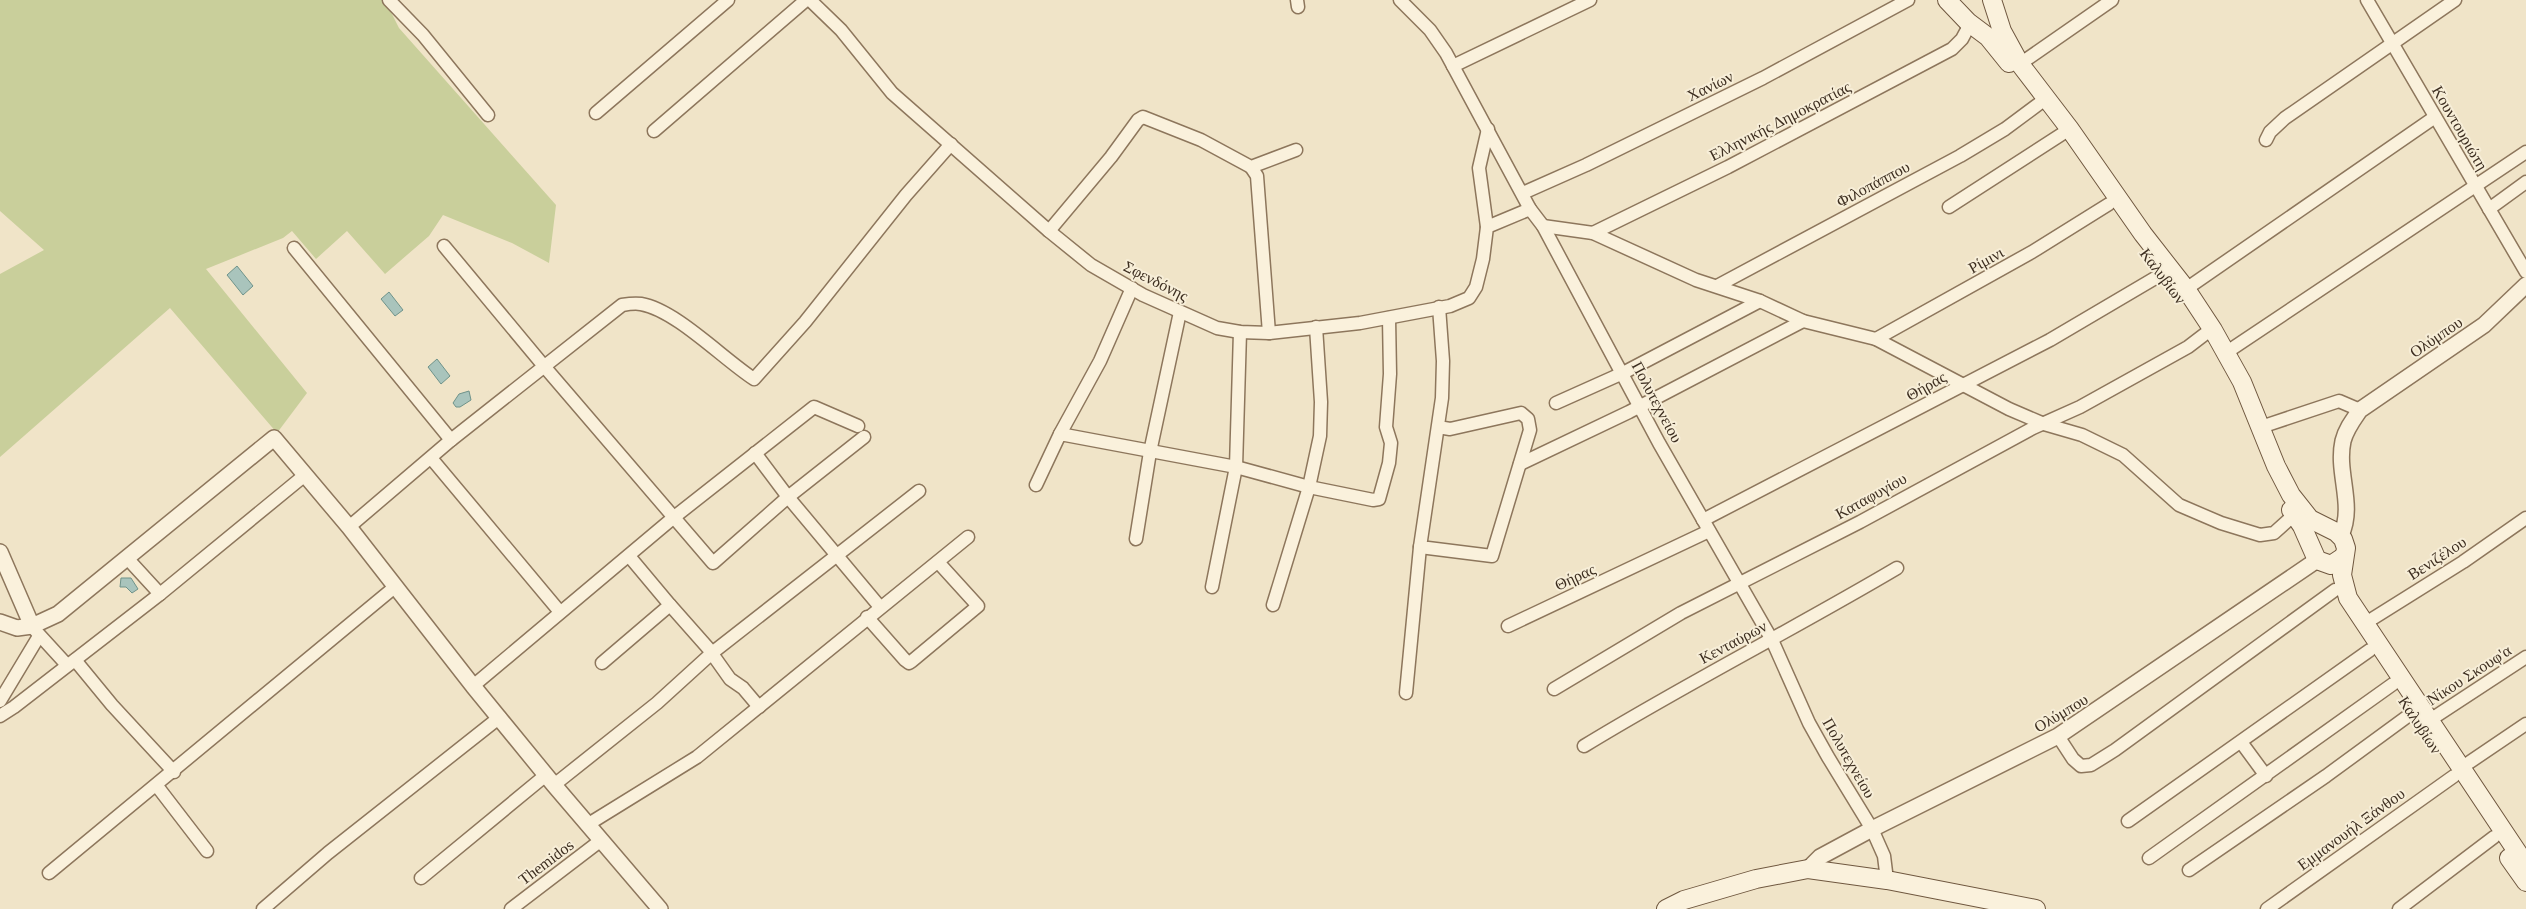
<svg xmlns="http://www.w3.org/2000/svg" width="2526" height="909" font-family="'Times New Roman',serif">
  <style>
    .green { fill: #c9cf9b }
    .water { fill: #a9c4bc; stroke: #6f938a }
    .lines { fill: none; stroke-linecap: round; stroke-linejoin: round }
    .minor-casing { stroke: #8d765c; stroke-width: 15 }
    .tertiary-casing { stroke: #8d765c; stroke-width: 18 }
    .secondary-casing { stroke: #6f573f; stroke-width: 20 }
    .minor { stroke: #faf1dc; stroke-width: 12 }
    .tertiary { stroke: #faf1dc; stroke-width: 15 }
    .secondary { stroke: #faf1dc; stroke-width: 18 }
    .labels { text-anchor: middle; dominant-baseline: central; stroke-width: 4; stroke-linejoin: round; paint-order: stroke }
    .street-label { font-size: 16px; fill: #3d2e20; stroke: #f7eed8 }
  </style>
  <rect width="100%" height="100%" fill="#f0e4c8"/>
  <polygon class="green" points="0,0 385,0 399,28 556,205 549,263 512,243 443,215 429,236 385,274 347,231 316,259 292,231 283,238 206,269 307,393 277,433 170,308 0,457 0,274 44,250 0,211"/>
  <g class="water">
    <polygon points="237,266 253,286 243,295 227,275"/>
    <polygon points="389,292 403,310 395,316 381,299"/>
    <polygon points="437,359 450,376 441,384 428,367"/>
    <polygon points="469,391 471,400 460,407 456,407 453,403 459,394"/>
    <polygon points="121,578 131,578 138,589 132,593 126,587 120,587"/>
  </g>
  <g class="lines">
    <g class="minor-casing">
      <g id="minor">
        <polyline points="389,0 423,35 488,115"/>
        <polyline points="810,0 841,30 892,93 1049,231 1091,265 1143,295 1217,328 1240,332 1269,333 1360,323 1450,306 1469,298 1476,287 1483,259 1487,227 1530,209"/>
        <polyline points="1297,0 1298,7"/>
        <polyline points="1400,0 1430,30 1446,53 1530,209 1543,226 1659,443 1772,640 1809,723 1828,757 1872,829 1884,856 1887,880"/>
        <polyline points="2367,0 2526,272"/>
        <polyline points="2020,64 2112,0"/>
        <polyline points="1453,66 1590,0"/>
        <polyline points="596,113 728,0"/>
        <polyline points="654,131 806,0"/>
        <polyline points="2266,140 2270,132 2285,118 2455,0"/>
        <polyline points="1251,167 1257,176 1269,333"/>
        <polyline points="1523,193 1586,165 1763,78 1908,0"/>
        <polyline points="1949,207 2062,134"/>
        <polyline points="2489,209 2526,182"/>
        <polyline points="1543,226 1593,233 1696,280 1760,301 1803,321 1876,339 2009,409 2044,424 2082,435 2123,455 2179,505 2221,523 2260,535 2274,533 2294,515"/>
        <polyline points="1487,227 1479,168 1488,129"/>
        <polyline points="1049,231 1111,157 1138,120 1143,117 1201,140 1251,167 1296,150"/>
        <polyline points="1593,233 1728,167 1952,49 1962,39 1970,24"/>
        <polyline points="444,246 543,365 713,563 788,497 864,437"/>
        <polyline points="294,248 451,440"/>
        <polyline points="1717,286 1960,156 2005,129 2040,103"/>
        <polyline points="2186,289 2435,117"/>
        <polyline points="1876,339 2032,252 2109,204"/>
        <polyline points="2227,352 2526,152"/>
        <polyline points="1556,403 1623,373 1760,301"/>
        <polyline points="1438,427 1450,429 1521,413 1528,419 1530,430 1492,556 1420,547 1442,398 1443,361 1439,307"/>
        <polyline points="2261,427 2339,401 2360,410"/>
        <polyline points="1060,434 1100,361 1132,288"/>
        <polyline points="755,453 788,497 880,607"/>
        <polyline points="431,458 560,612"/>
        <polyline points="1520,464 1629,412 1803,321"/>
        <polyline points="1036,485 1060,434 1236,467 1309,487 1373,500 1379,499 1389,463 1391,443 1386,427 1390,374 1389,318"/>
        <polyline points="1703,520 2050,340 2162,274"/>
        <path d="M349,527L451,440L622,305C628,304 635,303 641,304C676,310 723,359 754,379L805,322L906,195L951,144"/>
        <polyline points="1136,539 1150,452 1180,312"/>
        <polyline points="127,558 160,594"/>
        <polyline points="1212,587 1236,467 1240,332"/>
        <polyline points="670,605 708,648 730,679 743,688 759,707"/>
        <polyline points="1273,605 1309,487 1320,436 1321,402 1316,327"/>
        <polyline points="867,617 905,660 909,663 912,661 978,606 938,562"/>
        <polyline points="2364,624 2463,562 2526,518"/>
        <polyline points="1508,626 1709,531"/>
        <polyline points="35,630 67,665"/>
        <polyline points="75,660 112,705 174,772"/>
        <polyline points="602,663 670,605 629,556"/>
        <polyline points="473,686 673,518 814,407 858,426"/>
        <polyline points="1554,689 1681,613 1860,522 2033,428 2080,407 2188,347 2205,334"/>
        <polyline points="1406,693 1420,547"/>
        <polyline points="0,701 39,636"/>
        <polyline points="0,716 14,707 160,594 305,475"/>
        <polyline points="2430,720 2526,657"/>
        <polyline points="2058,736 2073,759 2081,766 2091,765 2115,750 2335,590"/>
        <polyline points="2241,742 2266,776"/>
        <path d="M1584,746C1687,683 1794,629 1897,568"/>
        <polyline points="2461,768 2526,724"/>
        <polyline points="554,785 657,703 712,653 919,491"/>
        <polyline points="157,786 207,851"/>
        <polyline points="2128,821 2370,650"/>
        <polyline points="587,825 697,757 968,537"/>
        <polyline points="2149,858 2393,684"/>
        <polyline points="2189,870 2326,776 2412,713"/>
        <polyline points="49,873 396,586"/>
        <polyline points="421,878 546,775"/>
        <polyline points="263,909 328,853 500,717"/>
        <polyline points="511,909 600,841"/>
        <polyline points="2267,909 2454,776"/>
        <polyline points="2399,909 2494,837"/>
      </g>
    </g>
    <g class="tertiary-casing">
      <g id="tertiary">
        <path d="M2341,535C2355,505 2336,473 2343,441C2346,429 2353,420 2360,410L2484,325L2526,285"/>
        <polyline points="0,552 32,626 58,614 274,438 349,527 473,686 554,785 660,909"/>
        <polyline points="0,622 17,628 32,626"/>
        <polyline points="1808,869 1820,857 1872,829 2058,736 2317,560"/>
      </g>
    </g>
    <g class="secondary-casing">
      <g id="secondary">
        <polyline points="1947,0 1968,22 1988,37 2009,63"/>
        <polyline points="1992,0 2002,31 2020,64 2069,128 2143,234 2186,289 2213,330 2242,382 2276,466 2291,495 2310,519 2336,532 2343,539 2346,548 2342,575 2348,598 2526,865"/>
        <polyline points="2291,510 2302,526 2317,560 2331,565 2343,557"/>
        <polyline points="2509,858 2526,882"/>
        <polyline points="1666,909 1684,900 1756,879 1808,869 1887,880 2036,909"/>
      </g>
    </g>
    <use href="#minor" class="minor"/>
    <use href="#tertiary" class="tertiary"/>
    <use href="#secondary" class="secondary"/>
  </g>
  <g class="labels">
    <g class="street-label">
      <text transform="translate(1710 86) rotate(-26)">Χανίων</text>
      <text transform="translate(1780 121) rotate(-27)">Ελληνικής Δημοκρατίας</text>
      <text transform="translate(2460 128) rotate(60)">Κουντουριώτη</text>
      <text transform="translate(1873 184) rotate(-28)">Φιλοπάππου</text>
      <text transform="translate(1986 260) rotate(-29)">Ρίμινι</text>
      <text transform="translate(2163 276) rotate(53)">Καλυβίων</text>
      <text transform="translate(1156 281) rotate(27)">Σφενδόνης</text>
      <text transform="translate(2436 337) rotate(-34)">Ολύμπου</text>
      <text transform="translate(1926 386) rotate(-29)">Θήρας</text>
      <text transform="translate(1657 402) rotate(62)">Πολυτεχνείου</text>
      <text transform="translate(1871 496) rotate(-29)">Καταφυγίου</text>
      <text transform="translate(2437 558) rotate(-33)">Βενιζέλου</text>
      <text transform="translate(1575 577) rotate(-25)">Θήρας</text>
      <text transform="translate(1733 642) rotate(-28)">Κενταύρων</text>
      <text transform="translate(2469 675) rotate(-33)">Νίκου Σκουφ'α</text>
      <text transform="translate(2061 713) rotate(-31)">Ολύμπου</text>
      <text transform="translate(2420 725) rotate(57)">Καλυβίων</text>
      <text transform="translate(1849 758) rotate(60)">Πολυτεχνείου</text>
      <text transform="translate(2351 829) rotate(-36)">Εμμανουήλ Ξάνθου</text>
      <text transform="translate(546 862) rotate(-37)">Themidos</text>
    </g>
  </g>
</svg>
